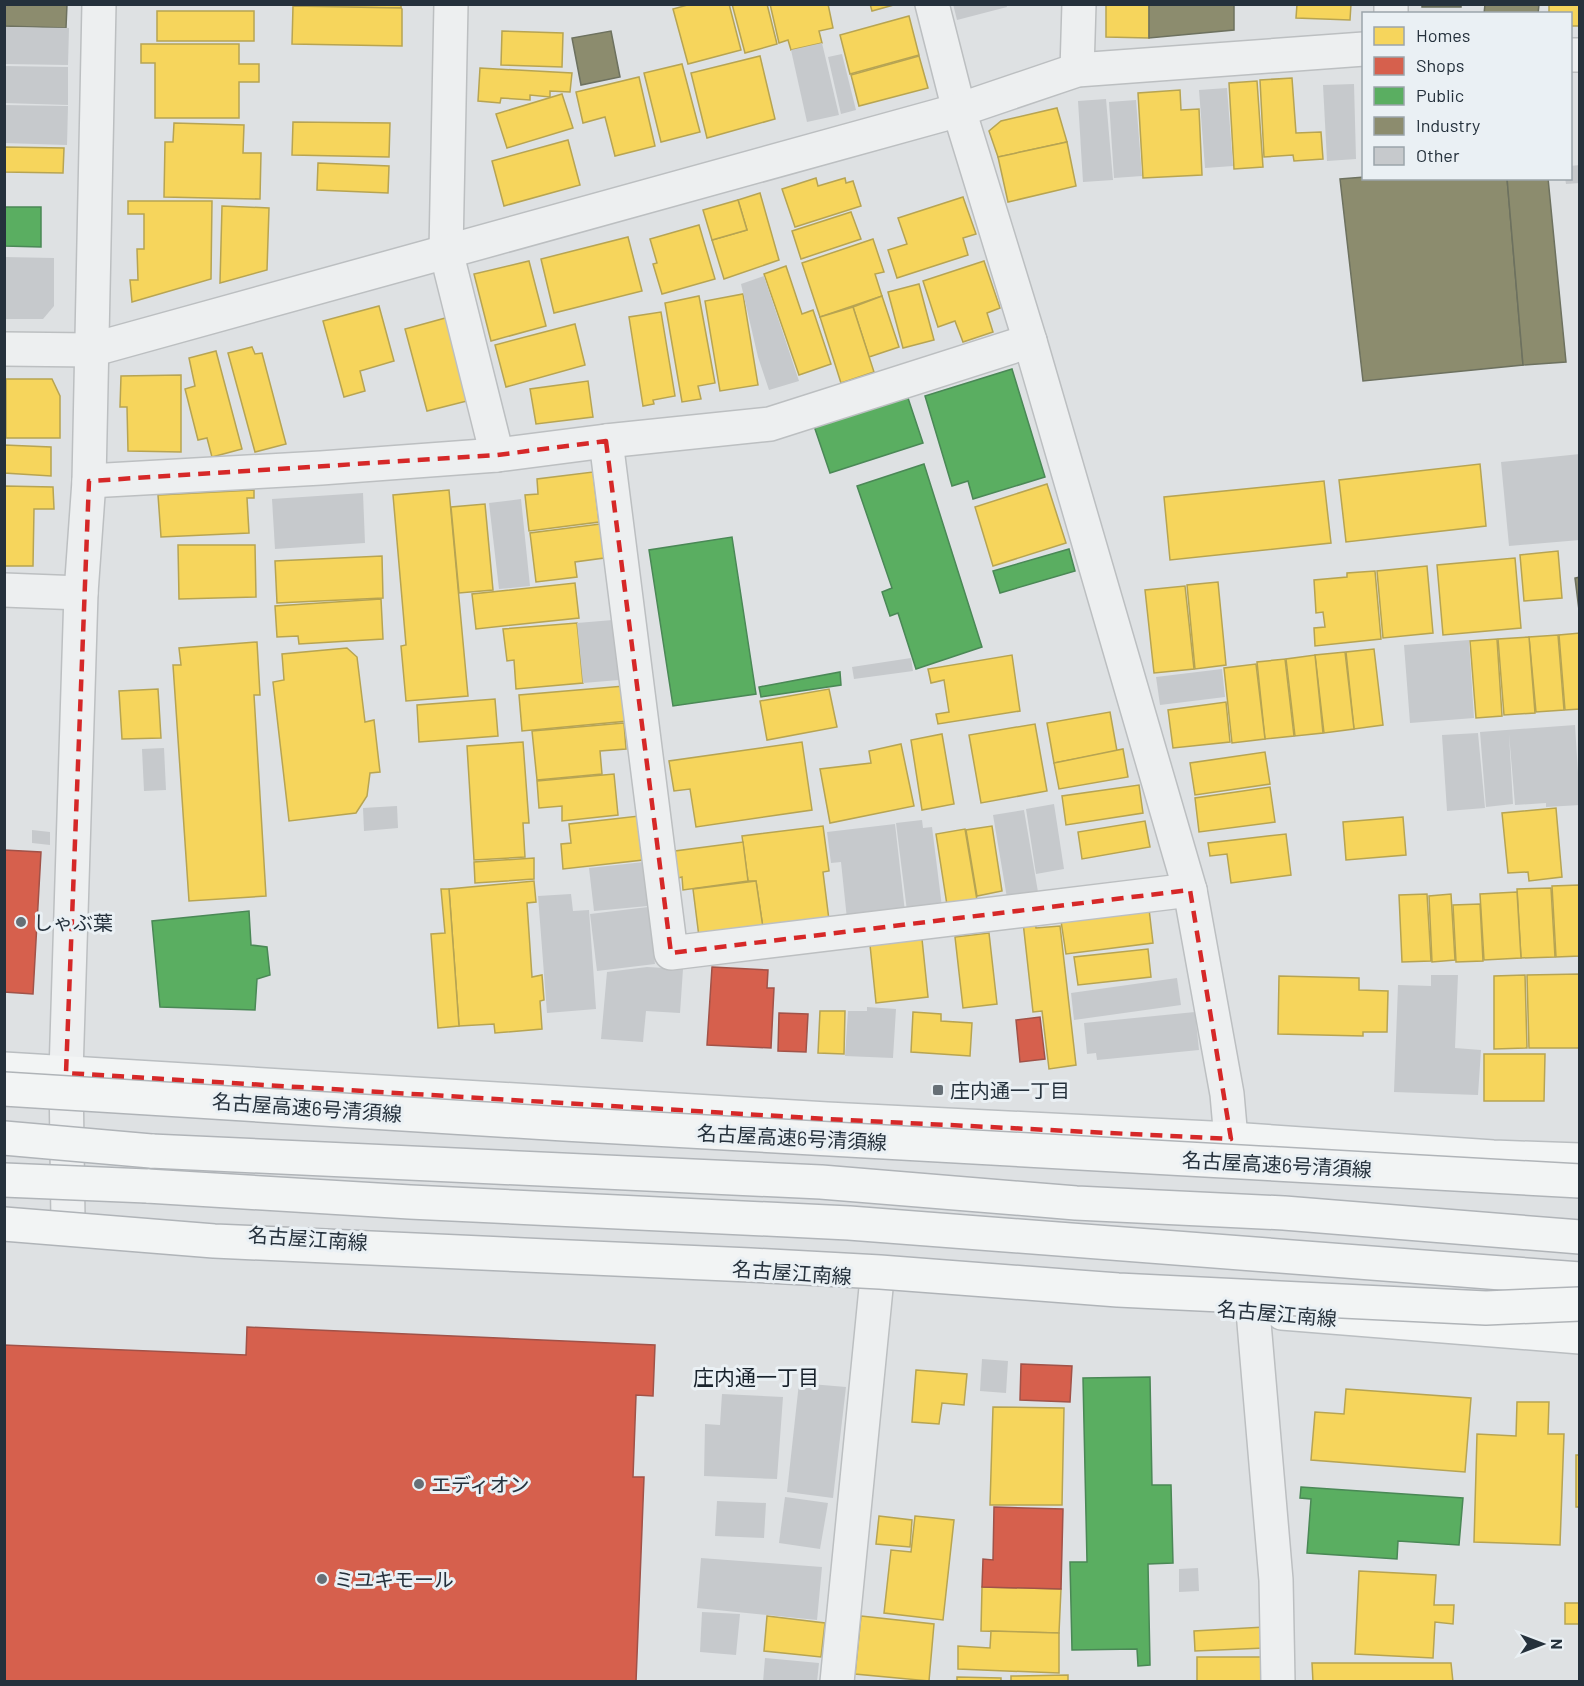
<svg xmlns="http://www.w3.org/2000/svg" width="1584" height="1686" font-family="Barlow,'Noto Sans JP',sans-serif">
  <style>
    .homes { fill: #f6d55c; stroke: #b7a452; stroke-width: 1.5 }
    .shops { fill: #d6604d; stroke: #a15248; stroke-width: 1.5 }
    .public { fill: #5aae61; stroke: #4a8856; stroke-width: 1.5 }
    .industry { fill: #8c8c6e; stroke: #6d715f; stroke-width: 1.5 }
    .building { fill: #c6c9cc }
    .lines { fill: none; stroke-linecap: round; stroke-linejoin: round }
    .minor-casing { stroke: #bcbfc1; stroke-width: 36 }
    .major-casing { stroke: #babec1; stroke-width: 36 }
    .highway-casing { stroke: #b0b4b8; stroke-width: 36 }
    .minor { stroke: #edeff0; stroke-width: 33 }
    .major { stroke: #f2f4f4; stroke-width: 33 }
    .highway { stroke: #f2f4f4; stroke-width: 33 }
    .highway-bridge-casing { stroke: #b0b4b8; stroke-width: 36; stroke-linecap: butt }
    .highway-bridge { stroke: #f2f4f4; stroke-width: 33 }
    .marked { fill: none; stroke: #d62828; stroke-width: 4.5; stroke-dasharray: 12 8; stroke-linejoin: round }
    .poi-dot { fill: #666f76; stroke: #eaf0f4; stroke-width: 2 }
    .labels { text-anchor: middle; dominant-baseline: central; stroke-width: 6; stroke-linejoin: round; paint-order: stroke }
    .poi-label { font-size: 20px; fill: #25313c; stroke: #eaf0f4; text-anchor: start }
    .street-label { font-size: 20px; fill: #25313c; stroke: #eaf0f4 }
    .neighbourhood-label { font-size: 21px; fill: #18222c; stroke: #eaf0f4 }
  </style>
  <rect width="100%" height="100%" fill="#dee1e3"/>
  <g class="homes">
    <polygon points="319,4 401,4 401,8 319,7"/>
    <polygon points="691,4 729,4 741,50 688,64 673,9"/>
    <polygon points="732,4 767,4 777,44 745,53"/>
    <polygon points="770,4 828,4 833,28 819,31 822,43 791,50 788,40 779,43"/>
    <polygon points="870,4 894,4 894,5 872,11"/>
    <polygon points="1106,4 1149,4 1149,38 1106,37"/>
    <polygon points="1297,4 1351,4 1350,20 1296,18"/>
    <polygon points="1549,4 1580,4 1580,26 1570,26 1570,14 1549,14"/>
    <polygon points="293,6 401,8 402,9 402,46 292,44"/>
    <rect x="157" y="11" width="97" height="30"/>
    <polygon points="909,16 919,55 850,74 840,35"/>
    <polygon points="502,31 563,33 562,67 501,65"/>
    <polygon points="141,44 239,44 239,64 259,64 259,82 239,82 239,118 155,118 155,63 141,63"/>
    <polygon points="760,56 775,119 707,138 691,73"/>
    <polygon points="919,56 928,88 859,106 851,75"/>
    <polygon points="682,64 700,132 661,142 644,73"/>
    <polygon points="480,68 572,73 570,92 550,91 550,97 530,95 530,100 501,98 500,103 478,101"/>
    <polygon points="639,77 655,146 615,156 605,117 583,123 576,92"/>
    <polygon points="1292,78 1296,133 1321,132 1323,159 1294,161 1293,155 1264,157 1260,80"/>
    <polygon points="1257,81 1263,167 1234,169 1229,83"/>
    <polygon points="1180,90 1181,110 1199,109 1202,175 1143,178 1138,93"/>
    <polygon points="562,94 573,128 507,148 496,114"/>
    <polygon points="1057,108 1067,142 998,157 989,131 1001,121"/>
    <polygon points="293,122 390,123 389,157 292,155"/>
    <polygon points="174,123 244,125 243,153 261,153 260,199 164,197 165,142 173,142"/>
    <polygon points="568,140 580,185 504,206 492,161"/>
    <polygon points="1067,142 1076,186 1008,202 998,157"/>
    <polygon points="4,147 64,148 63,173 4,172"/>
    <polygon points="318,163 389,166 388,193 317,190"/>
    <polygon points="816,178 818,186 845,178 846,183 853,181 861,206 795,227 782,189"/>
    <polygon points="760,193 779,260 724,279 712,240 747,230 738,200"/>
    <polygon points="963,197 976,234 963,238 968,255 897,278 888,250 907,244 898,218"/>
    <polygon points="738,200 747,230 712,240 703,210"/>
    <polygon points="128,201 212,201 211,279 132,302 130,280 138,280 137,249 144,249 144,214 128,214"/>
    <polygon points="222,206 269,208 267,270 220,283"/>
    <polygon points="851,212 861,239 801,259 792,231"/>
    <polygon points="699,225 715,279 662,294 653,264 657,263 650,239"/>
    <polygon points="628,237 642,291 554,313 541,259"/>
    <polygon points="873,239 884,272 875,274 882,296 820,317 802,263"/>
    <polygon points="529,261 546,326 491,341 474,274"/>
    <polygon points="984,261 1000,308 987,313 993,332 963,342 955,321 938,327 923,281"/>
    <polygon points="786,266 802,314 813,310 831,364 799,375 764,274"/>
    <polygon points="919,284 934,340 903,348 888,292"/>
    <polygon points="743,294 758,385 720,391 705,301"/>
    <polygon points="699,296 715,383 698,386 701,399 682,402 665,303"/>
    <polygon points="882,296 899,347 869,357 853,307"/>
    <polygon points="379,306 394,361 360,371 365,391 344,397 323,321"/>
    <polygon points="853,307 874,372 841,383 820,317"/>
    <polygon points="661,312 675,396 653,400 654,404 643,406 629,317"/>
    <polygon points="449,317 471,400 427,411 405,329"/>
    <polygon points="575,324 585,365 506,387 495,345"/>
    <polygon points="252,347 255,354 262,353 286,444 255,452 228,353"/>
    <polygon points="216,351 242,449 212,457 207,438 198,440 185,389 195,386 189,358"/>
    <polygon points="181,375 181,452 128,451 127,407 120,407 121,376"/>
    <polygon points="6,379 52,379 60,396 60,438 6,438"/>
    <polygon points="588,381 593,417 536,424 530,389"/>
    <polygon points="4,445 51,447 51,476 4,473"/>
    <polygon points="1480,464 1486,526 1346,542 1339,480"/>
    <polygon points="593,472 599,522 529,531 525,495 538,494 537,479"/>
    <polygon points="1324,481 1331,543 1170,560 1164,497"/>
    <polygon points="1047,484 1066,543 993,566 975,507"/>
    <polygon points="4,486 53,487 54,509 34,509 33,566 4,566"/>
    <polygon points="254,490 254,498 247,498 249,533 161,537 158,495"/>
    <polygon points="449,490 468,696 406,701 401,646 406,645 393,495"/>
    <polygon points="485,504 493,590 459,593 451,507"/>
    <polygon points="600,524 604,558 575,562 577,577 536,582 530,533"/>
    <polygon points="178,545 255,545 256,597 179,599"/>
    <polygon points="1558,551 1562,598 1524,601 1520,555"/>
    <polygon points="382,556 383,598 277,603 275,561"/>
    <polygon points="1515,558 1521,628 1443,635 1437,565"/>
    <polygon points="1427,566 1433,633 1383,638 1377,571"/>
    <polygon points="1375,571 1381,639 1315,646 1314,628 1325,627 1323,612 1316,613 1314,580 1347,577 1347,573"/>
    <polygon points="1218,582 1226,665 1195,669 1187,585"/>
    <polygon points="575,583 579,618 476,629 472,594"/>
    <polygon points="1185,586 1194,669 1154,673 1145,590"/>
    <polygon points="381,599 383,639 299,644 298,636 277,637 275,606"/>
    <polygon points="577,623 583,683 516,689 514,660 507,661 503,629"/>
    <polygon points="1580,633 1580,709 1565,710 1559,635"/>
    <polygon points="1558,635 1564,710 1536,712 1529,637"/>
    <polygon points="1529,637 1535,713 1504,715 1498,639"/>
    <polygon points="1497,639 1502,716 1476,718 1470,641"/>
    <polygon points="257,642 260,695 254,695 266,896 189,901 173,665 181,665 179,648"/>
    <polygon points="347,648 357,657 365,722 374,720 380,772 370,773 367,796 356,813 289,821 273,682 284,680 282,654"/>
    <polygon points="1374,649 1383,725 1354,729 1346,652"/>
    <polygon points="1345,652 1354,729 1324,733 1315,655"/>
    <polygon points="1012,655 1020,711 938,724 936,714 949,712 944,680 931,683 928,669"/>
    <polygon points="1315,655 1323,733 1295,736 1286,659"/>
    <polygon points="1285,659 1294,736 1265,739 1257,662"/>
    <polygon points="1256,664 1265,739 1232,743 1224,668"/>
    <polygon points="624,686 628,721 522,731 519,695"/>
    <polygon points="158,689 161,738 122,739 119,691"/>
    <polygon points="829,689 837,727 767,740 760,701"/>
    <polygon points="495,699 498,736 419,742 417,705"/>
    <polygon points="1226,702 1230,742 1173,748 1168,710"/>
    <polygon points="1110,712 1117,751 1054,763 1047,723"/>
    <polygon points="624,723 626,749 600,751 602,774 537,780 532,731"/>
    <polygon points="1035,724 1047,791 981,803 969,735"/>
    <polygon points="942,734 954,804 922,810 911,740"/>
    <polygon points="523,742 529,823 523,823 525,857 474,860 467,746"/>
    <polygon points="802,742 812,810 696,827 690,789 674,791 669,761"/>
    <polygon points="901,744 914,806 830,823 820,769 871,763 869,751"/>
    <polygon points="1123,749 1128,777 1059,789 1054,763"/>
    <polygon points="1265,752 1270,784 1195,795 1190,763"/>
    <polygon points="614,774 618,815 562,821 562,806 539,808 537,781"/>
    <polygon points="1139,785 1143,813 1066,825 1062,796"/>
    <polygon points="1270,787 1275,822 1199,832 1195,798"/>
    <polygon points="1556,808 1562,877 1529,881 1528,872 1508,873 1502,813"/>
    <polygon points="639,816 643,860 563,869 561,844 571,843 569,824"/>
    <polygon points="1403,817 1406,855 1346,860 1343,822"/>
    <polygon points="1145,821 1150,847 1082,859 1078,832"/>
    <polygon points="823,826 829,871 823,872 829,920 763,928 756,881 748,881 742,836"/>
    <polygon points="992,826 1002,891 977,896 966,830"/>
    <polygon points="965,829 977,900 947,905 936,834"/>
    <polygon points="1286,834 1291,875 1231,883 1227,854 1210,856 1208,843"/>
    <polygon points="743,842 748,881 683,890 682,877 678,878 675,851"/>
    <polygon points="534,858 534,879 475,883 474,862"/>
    <polygon points="534,881 536,902 527,903 532,977 542,975 544,1000 540,1001 542,1029 495,1033 494,1024 459,1026 449,889"/>
    <polygon points="756,881 763,928 699,937 693,889"/>
    <polygon points="1579,885 1580,956 1556,957 1552,886"/>
    <polygon points="1551,888 1555,957 1521,958 1517,889"/>
    <polygon points="441,889 449,889 459,1026 438,1028 431,934 445,933"/>
    <polygon points="1517,892 1521,958 1484,960 1480,894"/>
    <polygon points="1427,894 1431,961 1402,962 1399,895"/>
    <polygon points="1451,894 1455,960 1432,962 1429,896"/>
    <polygon points="1480,904 1483,961 1456,962 1453,905"/>
    <polygon points="1149,909 1153,943 1066,954 1061,921"/>
    <polygon points="1035,921 1036,928 1060,926 1076,1065 1049,1069 1042,1011 1033,1012 1023,922"/>
    <polygon points="989,933 997,1004 963,1008 955,937"/>
    <polygon points="922,939 928,997 876,1003 870,945"/>
    <polygon points="1148,949 1151,977 1078,985 1074,957"/>
    <polygon points="1580,974 1580,1048 1529,1048 1527,975"/>
    <polygon points="1525,975 1527,1048 1494,1049 1494,976"/>
    <polygon points="1279,976 1359,978 1359,990 1388,991 1387,1032 1363,1032 1363,1036 1278,1034"/>
    <polygon points="820,1011 845,1011 844,1054 818,1053"/>
    <polygon points="913,1012 941,1014 941,1021 972,1023 970,1056 911,1052"/>
    <polygon points="1484,1054 1545,1054 1544,1101 1484,1101"/>
    <polygon points="916,1370 967,1374 964,1405 942,1403 939,1424 912,1422"/>
    <polygon points="1346,1389 1471,1398 1465,1472 1311,1460 1315,1412 1344,1414"/>
    <polygon points="1517,1402 1549,1402 1548,1434 1564,1434 1560,1545 1474,1542 1477,1434 1516,1436"/>
    <polygon points="993,1407 1064,1408 1062,1505 990,1505"/>
    <rect x="1576" y="1455" width="4" height="52"/>
    <polygon points="879,1516 912,1520 910,1547 876,1544"/>
    <polygon points="915,1516 954,1520 943,1620 884,1613 891,1550 911,1552"/>
    <polygon points="1359,1571 1436,1575 1434,1605 1454,1605 1453,1624 1435,1622 1433,1658 1355,1654"/>
    <polygon points="982,1587 1061,1589 1059,1633 981,1631"/>
    <rect x="1565" y="1603" width="15" height="21"/>
    <polygon points="767,1616 825,1623 821,1657 764,1651"/>
    <polygon points="861,1616 934,1624 929,1681 855,1674"/>
    <polygon points="1264,1627 1265,1648 1195,1651 1194,1631"/>
    <polygon points="991,1631 1059,1633 1059,1673 958,1669 958,1646 990,1648"/>
    <rect x="1197" y="1657" width="65" height="25"/>
    <polygon points="1312,1663 1451,1663 1453,1682 1313,1682"/>
    <polygon points="1068,1675 1068,1682 1011,1682 1011,1676"/>
    <polygon points="957,1677 1001,1678 1001,1682 957,1682"/>
  </g>
  <g class="shops">
    <polygon points="4,850 41,852 33,994 4,992"/>
    <polygon points="712,967 768,970 767,988 774,988 771,1048 707,1045"/>
    <polygon points="779,1013 808,1014 806,1052 778,1051"/>
    <polygon points="1040,1017 1045,1059 1020,1062 1016,1020"/>
    <polygon points="247,1327 655,1345 653,1396 636,1395 633,1477 644,1477 636,1682 4,1682 4,1345 246,1355"/>
    <polygon points="1021,1364 1072,1366 1070,1402 1020,1400"/>
    <polygon points="994,1507 1063,1509 1061,1589 982,1587 983,1559 993,1560"/>
  </g>
  <g class="public">
    <polygon points="4,207 41,207 41,247 4,246"/>
    <polygon points="1012,369 1045,477 973,499 968,481 952,486 925,396"/>
    <polygon points="907,395 923,443 830,473 814,426"/>
    <polygon points="924,464 982,647 916,669 898,613 890,616 882,592 892,588 857,486"/>
    <polygon points="732,537 756,694 673,706 649,550"/>
    <polygon points="1069,549 1075,571 1000,593 993,571"/>
    <polygon points="840,672 841,685 761,697 759,687"/>
    <polygon points="249,911 251,945 267,947 270,975 257,979 255,1010 160,1007 152,921"/>
    <polygon points="1150,1377 1152,1485 1171,1485 1173,1563 1148,1564 1150,1665 1138,1666 1137,1649 1072,1650 1070,1562 1087,1562 1083,1378"/>
    <polygon points="1301,1487 1463,1498 1459,1545 1398,1541 1397,1559 1307,1553 1311,1499 1300,1498"/>
  </g>
  <g class="industry">
    <polygon points="4,4 67,4 66,28 4,26"/>
    <polygon points="1149,4 1234,4 1234,30 1149,38"/>
    <rect x="1422" y="4" width="39" height="3"/>
    <polygon points="1485,4 1539,4 1538,14 1484,14"/>
    <polygon points="611,31 620,77 581,85 572,38"/>
    <polygon points="1364,177 1364,178 1507,178 1523,365 1363,381 1340,179"/>
    <polygon points="1507,178 1548,178 1566,362 1523,365"/>
    <polygon points="1580,577 1580,610 1579,610 1575,578"/>
  </g>
  <g class="building">
    <polygon points="953,4 1006,4 1007,7 957,20"/>
    <polygon points="4,27 69,28 68,65 4,64"/>
    <polygon points="822,43 839,115 807,122 791,50"/>
    <polygon points="842,54 856,110 841,114 828,57"/>
    <polygon points="4,66 68,67 68,105 4,103"/>
    <polygon points="1354,84 1356,159 1327,161 1323,85"/>
    <polygon points="1227,88 1233,166 1205,168 1199,90"/>
    <polygon points="1106,99 1113,180 1083,182 1078,101"/>
    <polygon points="1136,100 1142,176 1114,178 1109,102"/>
    <polygon points="4,105 68,106 67,145 4,143"/>
    <polygon points="1580,165 1580,183 1566,184 1565,178 1570,178 1570,166"/>
    <polygon points="4,257 54,258 54,306 43,319 4,319"/>
    <polygon points="764,276 799,381 769,390 758,357 741,284"/>
    <polygon points="1580,454 1580,540 1509,546 1501,462"/>
    <polygon points="363,493 365,543 275,549 272,499"/>
    <polygon points="521,499 530,586 499,589 489,503"/>
    <polygon points="613,620 619,680 583,683 577,623"/>
    <polygon points="1469,640 1474,718 1410,723 1404,645"/>
    <polygon points="911,658 913,671 854,679 852,667"/>
    <polygon points="1222,669 1225,697 1160,705 1156,677"/>
    <polygon points="1575,725 1580,805 1546,807 1546,803 1515,805 1509,734 1513,804 1486,807 1480,732"/>
    <polygon points="1478,733 1485,808 1447,811 1442,735"/>
    <polygon points="164,748 166,790 144,791 142,749"/>
    <polygon points="1054,804 1064,869 1036,874 1026,809"/>
    <polygon points="397,806 398,828 364,831 363,808"/>
    <polygon points="1024,810 1038,892 1007,898 993,815"/>
    <polygon points="922,820 923,828 932,827 942,907 907,911 896,823"/>
    <polygon points="895,824 905,912 847,919 841,862 831,863 827,832"/>
    <polygon points="32,830 50,832 50,845 32,843"/>
    <polygon points="644,862 648,906 594,911 589,868"/>
    <polygon points="571,894 573,911 589,910 596,1009 547,1013 538,896"/>
    <polygon points="648,907 655,964 597,971 590,914"/>
    <polygon points="647,967 683,969 680,1013 646,1011 643,1042 601,1039 607,972"/>
    <polygon points="1431,975 1458,975 1455,1048 1481,1050 1478,1095 1394,1092 1398,985 1431,986"/>
    <polygon points="1177,978 1181,1005 1074,1020 1071,993"/>
    <polygon points="867,1007 896,1009 893,1058 845,1056 848,1011 867,1011"/>
    <polygon points="1195,1012 1199,1050 1097,1060 1096,1053 1087,1054 1084,1023"/>
    <polygon points="982,1359 1008,1361 1006,1393 980,1391"/>
    <polygon points="799,1383 846,1387 833,1498 787,1492"/>
    <polygon points="722,1394 783,1397 777,1479 704,1476 705,1424 720,1425"/>
    <polygon points="785,1497 828,1503 820,1549 779,1543"/>
    <polygon points="717,1501 766,1503 764,1538 715,1536"/>
    <polygon points="701,1558 822,1567 817,1620 697,1608"/>
    <polygon points="1198,1568 1199,1591 1179,1592 1179,1569"/>
    <polygon points="702,1612 740,1614 736,1655 700,1652"/>
    <polygon points="765,1658 819,1663 817,1682 763,1682"/>
  </g>
  <g class="lines">
    <g class="minor-casing">
      <g id="minor">
        <polyline points="451,4 446,251 497,455"/>
        <polyline points="932,4 959,110 1030,341 1190,890 1227,1094 1231,1139"/>
        <polyline points="1391,14 1391,4"/>
        <polyline points="1570,55 1580,55"/>
        <polyline points="1077,70 1079,4"/>
        <polyline points="4,349 91,350 959,110 1077,70 1364,49"/>
        <polyline points="606,441 671,953 1190,890"/>
        <polyline points="89,481 321,468 497,455 606,441 770,424 1030,341"/>
        <polyline points="4,590 81,593"/>
        <polyline points="68,1221 66,1073 81,593 89,481 99,4"/>
        <polyline points="1253,1311 1276,1580 1278,1682"/>
        <polyline points="837,1682 877,1278"/>
      </g>
    </g>
    <g class="major-casing">
      <g id="major">
        <polyline points="4,1069 827,1119 1231,1139 1493,1157 1580,1160"/>
        <polyline points="1282,1313 1580,1337"/>
      </g>
    </g>
    <g class="highway-casing">
      <g id="highway">
        <polyline points="151,1151 821,1182 1076,1203 1284,1213 1580,1237"/>
        <polyline points="147,1186 410,1202 849,1223 1580,1279"/>
      </g>
    </g>
    <use href="#minor" class="minor"/>
    <use href="#major" class="major"/>
    <use href="#highway" class="highway"/>
    <g class="highway-bridge-casing">
      <g id="highway-bridge">
        <polyline points="4,1089 564,1124 1580,1181"/>
        <polyline points="4,1138 151,1151"/>
        <polyline points="4,1180 147,1186"/>
        <polyline points="4,1224 214,1241 750,1265 880,1272 1118,1290 1486,1308 1580,1304"/>
      </g>
    </g>
    <use href="#highway-bridge" class="highway-bridge"/>
  </g>
  <path class="marked" d="M606,441L671,953L1190,890L1231,1139L827,1119L66,1073L89,481L497,455Z"/>
  <g class="poi-dot">
    <circle cx="21" cy="922" r="6"/>
    <rect x="932" y="1084" width="12" height="12" rx="3"/>
    <circle cx="419" cy="1484" r="6"/>
    <circle cx="322" cy="1579" r="6"/>
  </g>
  <g class="labels">
    <g class="poi-label">
      <text x="33" y="922">しゃぶ葉</text>
      <text x="950" y="1090">庄内通一丁目</text>
      <text x="431" y="1484">エディオン</text>
      <text x="334" y="1579">ミユキモール</text>
    </g>
    <g class="street-label">
      <text transform="translate(307 1107) rotate(4)">名古屋高速6号清須線</text>
      <text transform="translate(792 1137) rotate(3)">名古屋高速6号清須線</text>
      <text transform="translate(1277 1164) rotate(3)">名古屋高速6号清須線</text>
      <text transform="translate(308 1238) rotate(4)">名古屋江南線</text>
      <text transform="translate(792 1272) rotate(4)">名古屋江南線</text>
      <text transform="translate(1277 1313) rotate(5)">名古屋江南線</text>
    </g>
    <g class="neighbourhood-label">
      <text x="756" y="1376">庄内通一丁目</text>
    </g>
  </g>
  <rect width="1584" height="1686" fill="none" stroke="#25313c" stroke-width="12"/>
  <rect x="1362" y="12" width="210" height="168" fill="#eaf0f4" stroke="#9ba4aa" stroke-width="1.5"/>
  <rect x="1374" y="27" width="30" height="18" fill="#f6d55c" stroke="#9ba4aa" stroke-width="1.5"/>
  <text x="1416" y="42" font-size="18" fill="#25313c">Homes</text>
  <rect x="1374" y="57" width="30" height="18" fill="#d6604d" stroke="#9ba4aa" stroke-width="1.5"/>
  <text x="1416" y="72" font-size="18" fill="#25313c">Shops</text>
  <rect x="1374" y="87" width="30" height="18" fill="#5aae61" stroke="#9ba4aa" stroke-width="1.5"/>
  <text x="1416" y="102" font-size="18" fill="#25313c">Public</text>
  <rect x="1374" y="117" width="30" height="18" fill="#8c8c6e" stroke="#9ba4aa" stroke-width="1.5"/>
  <text x="1416" y="132" font-size="18" fill="#25313c">Industry</text>
  <rect x="1374" y="147" width="30" height="18" fill="#c6c9cc" stroke="#9ba4aa" stroke-width="1.5"/>
  <text x="1416" y="162" font-size="18" fill="#25313c">Other</text>
  <g transform="translate(1542 1644) rotate(90)" stroke="#eaf0f4" stroke-width="4.5" paint-order="stroke">
  <path d="M0-4.5L10 22L0 15L-10 22Z" fill="#25313c"/>
  <text y="-9" font-size="16" font-weight="bold" text-anchor="middle" fill="#25313c">N</text>
  </g>
</svg>
